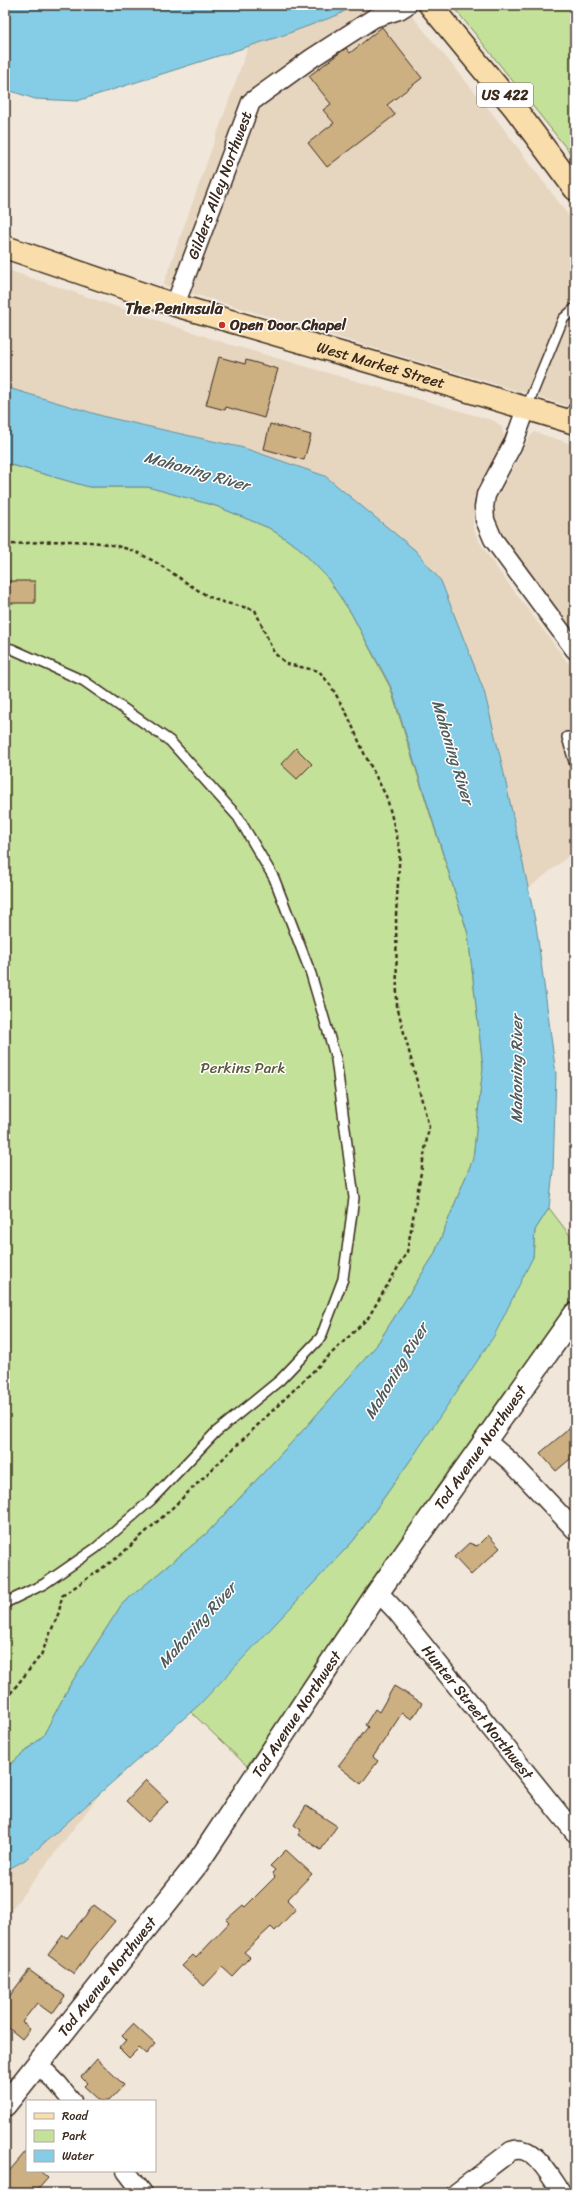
<svg xmlns="http://www.w3.org/2000/svg" width="580" height="2198" font-family="Sriracha,sans-serif">
  <style>
    .built { fill: #e6d6c0 }
    .green { fill: #c3e199; stroke: #7f865c }
    .water { fill: #85cde6; stroke: #678c96 }
    .building { fill: #cdb082; stroke: #3b2a1e }
    .lines { fill: none; stroke-linecap: round; stroke-linejoin: round }
    .lane-casing { stroke: #3b2a1e; stroke-width: 12 }
    .street-casing { stroke: #3b2a1e; stroke-width: 21 }
    .secondary-casing { stroke: #3b2a1e; stroke-width: 25 }
    .primary-casing { stroke: #3b2a1e; stroke-width: 25 }
    .path { stroke: #3b2a1e; stroke-width: 2.5; stroke-dasharray: 4 3; stroke-linecap: butt }
    .lane { stroke: #fff; stroke-width: 9 }
    .street { stroke: #fff; stroke-width: 18 }
    .secondary { stroke: #fff; stroke-width: 22 }
    .primary { stroke: #f9deab; stroke-width: 22 }
    .poi-dot { fill: #c8321e; stroke: #fff; stroke-width: 1.5 }
    .labels { text-anchor: middle; dominant-baseline: central; stroke-width: 3; stroke-linejoin: round; paint-order: stroke }
    .shield { fill: #fff; stroke: #766a62; stroke-width: 1 }
    .shield-label { font-size: 14px; font-weight: bold; fill: #3b2a1e }
    .street-label { font-size: 15px; fill: #3b2a1e; stroke: #fff }
    .poi-label { font-size: 15px; font-weight: bold; fill: #3b2a1e; stroke: #fff; text-anchor: start }
    .park-label { font-size: 15px; fill: #5d583d; stroke: #fff }
    .neighbourhood-label { font-size: 16px; font-weight: bold; fill: #3b2a1e; stroke: #fff }
    .water-label { font-size: 16px; font-style: italic; fill: #515b5a; stroke: #fff }
  </style>
  <rect width="100%" height="100%" fill="#f0e7da"/>
  <filter id="ink" filterUnits="userSpaceOnUse"><feTurbulence type="fractalNoise" baseFrequency=".025" numOctaves="2"/><feDisplacementMap in="SourceGraphic" scale="8" xChannelSelector="R" yChannelSelector="G"/><feConvolveMatrix kernelMatrix="1 2 1 2 8 2 1 2 1" color-interpolation-filters="sRGB"/></filter>
  <g filter="url(#ink)">
    <g class="built">
      <polygon points="354,5 403,5 492,113 575,224 575,408 163,285 248,47 338,15"/>
      <polygon points="5,269 228,344 495,421 502,427 504,436 503,441 476,492 473,503 473,527 479,541 494,564 575,672 575,851 528,889 501,760 484,691 441,582 325,476 244,448 103,416 5,387"/>
      <polygon points="535,432 575,445 575,636 499,533 495,520 494,510 497,498 530,436"/>
      <polygon points="101,1793 5,1918 5,1871 25,1860"/>
    </g>
    <g class="green">
      <polygon points="452,5 575,5 575,159"/>
      <polygon points="5,463 89,487 148,487 216,506 269,528 298,547 326,576 351,613 390,687 468,934 483,1067 473,1159 434,1255 376,1346 306,1427 207,1533 122,1604 70,1685 43,1736 5,1769"/>
      <polygon points="549,1208 575,1242 575,1296 247,1766 191,1712 354,1540 414,1455 533,1257 535,1230"/>
    </g>
    <g class="water">
      <polygon points="5,5 354,5 338,15 281,36 77,101 35,99 5,89"/>
      <polygon points="5,387 106,417 244,448 325,476 415,550 441,581 484,691 501,760 536,925 556,1074 553,1171 549,1208 535,1230 533,1257 494,1336 414,1455 354,1540 200,1704 25,1860 5,1871 5,1769 43,1736 70,1685 122,1604 207,1533 306,1427 376,1346 434,1255 473,1159 483,1067 468,934 391,687 351,613 326,576 298,547 269,528 216,506 148,487 89,487 5,463"/>
    </g>
    <g class="building">
      <polygon points="382,27 422,78 387,105 395,115 327,167 308,143 334,123 323,110 331,104 309,76 346,48 350,53"/>
      <polygon points="219,357 245,364 246,360 278,369 264,418 226,407 225,410 206,405"/>
      <polygon points="270,424 311,435 304,460 264,449"/>
      <rect x="9" y="581" width="26" height="22"/>
      <polygon points="296,748 312,764 297,779 281,764"/>
      <polygon points="575,1424 575,1455 556,1471 540,1453"/>
      <polygon points="488,1535 500,1548 471,1575 454,1557 469,1543 477,1546"/>
      <polygon points="394,1686 422,1703 412,1719 402,1713 373,1757 378,1761 361,1784 338,1766 368,1727 365,1725 375,1709 379,1712"/>
      <polygon points="146,1780 168,1801 148,1822 126,1801"/>
      <polygon points="306,1806 337,1826 321,1850 298,1835 301,1830 294,1825"/>
      <polygon points="286,1850 312,1874 287,1900 296,1909 275,1931 271,1927 244,1952 250,1957 232,1976 222,1967 204,1986 182,1966 193,1955 196,1958 229,1923 226,1920 243,1905 245,1907 275,1877 272,1873 275,1870 270,1866"/>
      <polygon points="94,1905 115,1921 88,1954 74,1974 48,1955 63,1935 67,1938"/>
      <polygon points="29,1970 65,1996 52,2014 37,2003 22,2022 30,2029 22,2039 5,2025 5,2002"/>
      <polygon points="133,2024 155,2044 146,2054 139,2048 129,2058 119,2048 126,2040 122,2036"/>
      <polygon points="97,2059 124,2085 109,2101 100,2101 84,2086 87,2083 81,2077"/>
      <polygon points="27,2150 27,2171 40,2171 48,2178 35,2193 5,2193 5,2176"/>
    </g>
    <g class="lines">
      <g class="lane-casing">
        <g id="lane">
          <polyline points="526,409 563,319 575,308"/>
          <polyline points="566,420 575,406"/>
          <polyline points="5,648 12,649 84,681 170,741 238,817 274,878 311,974 336,1059 354,1198 343,1279 321,1337 280,1380 216,1432 151,1500 96,1548 44,1584 5,1603"/>
          <polyline points="575,738 567,737 575,765"/>
        </g>
      </g>
      <g class="street-casing">
        <g id="street">
          <path id="s1" d="M175,305L251,102L312,58L374,18L399,10L407,5"/>
          <polyline points="526,409 514,442 486,495 484,507 485,520 493,539 575,650"/>
          <polyline points="485,1440 511,1462 575,1530"/>
          <path id="s2" d="M378,1592L396,1611L575,1833"/>
          <polyline points="38,2064 58,2084 72,2101"/>
          <polyline points="126,2171 143,2193"/>
          <path d="M456,2193L511,2151C534,2142 550,2177 562,2193"/>
        </g>
      </g>
      <g class="secondary-casing">
        <g id="secondary">
          <path id="s3" d="M5,2105L197,1864L378,1592L575,1314"/>
        </g>
      </g>
      <g class="primary-casing">
        <g id="primary">
          <polyline points="430,5 514,107 575,189"/>
          <path id="s4" d="M5,247L175,305L412,374L575,423"/>
        </g>
      </g>
      <g class="path">
        <path d="M5,545C48,541 98,536 138,553C165,565 187,586 214,599C226,604 242,606 255,610L274,653L287,664L319,671L331,686L348,716L364,753L387,798L400,849L396,915L397,1006L429,1127L407,1252L368,1318L169,1511L118,1557L62,1596L59,1612L41,1655L5,1700"/>
        <path d="M5,557C9,583 9,606 5,631"/>
      </g>
      <use href="#lane" class="lane"/>
      <use href="#street" class="street"/>
      <use href="#secondary" class="secondary"/>
      <use href="#primary" class="primary"/>
    </g>
  </g>
  <circle class="poi-dot" cx="222" cy="325" r="4"/>
  <g class="labels">
    <rect class="shield" x="477" y="83" width="56" height="24" rx="3"/>
    <g class="shield-label">
      <text x="505" y="95">US 422</text>
    </g>
    <g class="street-label">
      <text stroke="none"><textPath href="#s1" startOffset="128">Gilders Alley Northwest</textPath></text>
      <text stroke="none"><textPath href="#s4" startOffset="394">West Market Street</textPath></text>
      <text stroke="none"><textPath href="#s3" startOffset="812">Tod Avenue Northwest</textPath></text>
      <text stroke="none"><textPath href="#s2" startOffset="156">Hunter Street Northwest</textPath></text>
      <text stroke="none"><textPath href="#s3" startOffset="488">Tod Avenue Northwest</textPath></text>
      <text stroke="none"><textPath href="#s3" startOffset="164">Tod Avenue Northwest</textPath></text>
    </g>
    <g class="poi-label">
      <text x="230" y="325">Open Door Chapel</text>
    </g>
    <g class="park-label">
      <text x="243" y="1068">Perkins Park</text>
    </g>
    <g class="neighbourhood-label">
      <text x="174" y="308">The Peninsula</text>
    </g>
    <g class="water-label">
      <text transform="translate(197 471) rotate(16)">Mahoning River</text>
      <text transform="translate(453 752) rotate(73)">Mahoning River</text>
      <text transform="translate(516 1069) rotate(-90)">Mahoning River</text>
      <text transform="translate(396 1371) rotate(-59)">Mahoning River</text>
      <text transform="translate(197 1625) rotate(-48)">Mahoning River</text>
    </g>
  </g>
  <rect width="580" height="2198" fill="none" stroke="#fff" stroke-width="20"/>
  <rect x="10" y="10" width="560" height="2178" fill="none" stroke="#3b2a1e" stroke-width="1.5" filter="url(#ink)"/>
  <rect x="26" y="2100" width="130" height="72" fill="#ffffff" stroke="#b1aaa5"/>
  <rect x="34" y="2113" width="20" height="6" fill="#f9deab" stroke="#b1aaa5"/>
  <text x="62" y="2120" font-size="12" fill="#3b2a1e">Road</text>
  <rect x="34" y="2130" width="20" height="12" fill="#c3e199" stroke="#b1aaa5"/>
  <text x="62" y="2140" font-size="12" fill="#3b2a1e">Park</text>
  <rect x="34" y="2150" width="20" height="12" fill="#85cde6" stroke="#b1aaa5"/>
  <text x="62" y="2160" font-size="12" fill="#3b2a1e">Water</text>
</svg>
